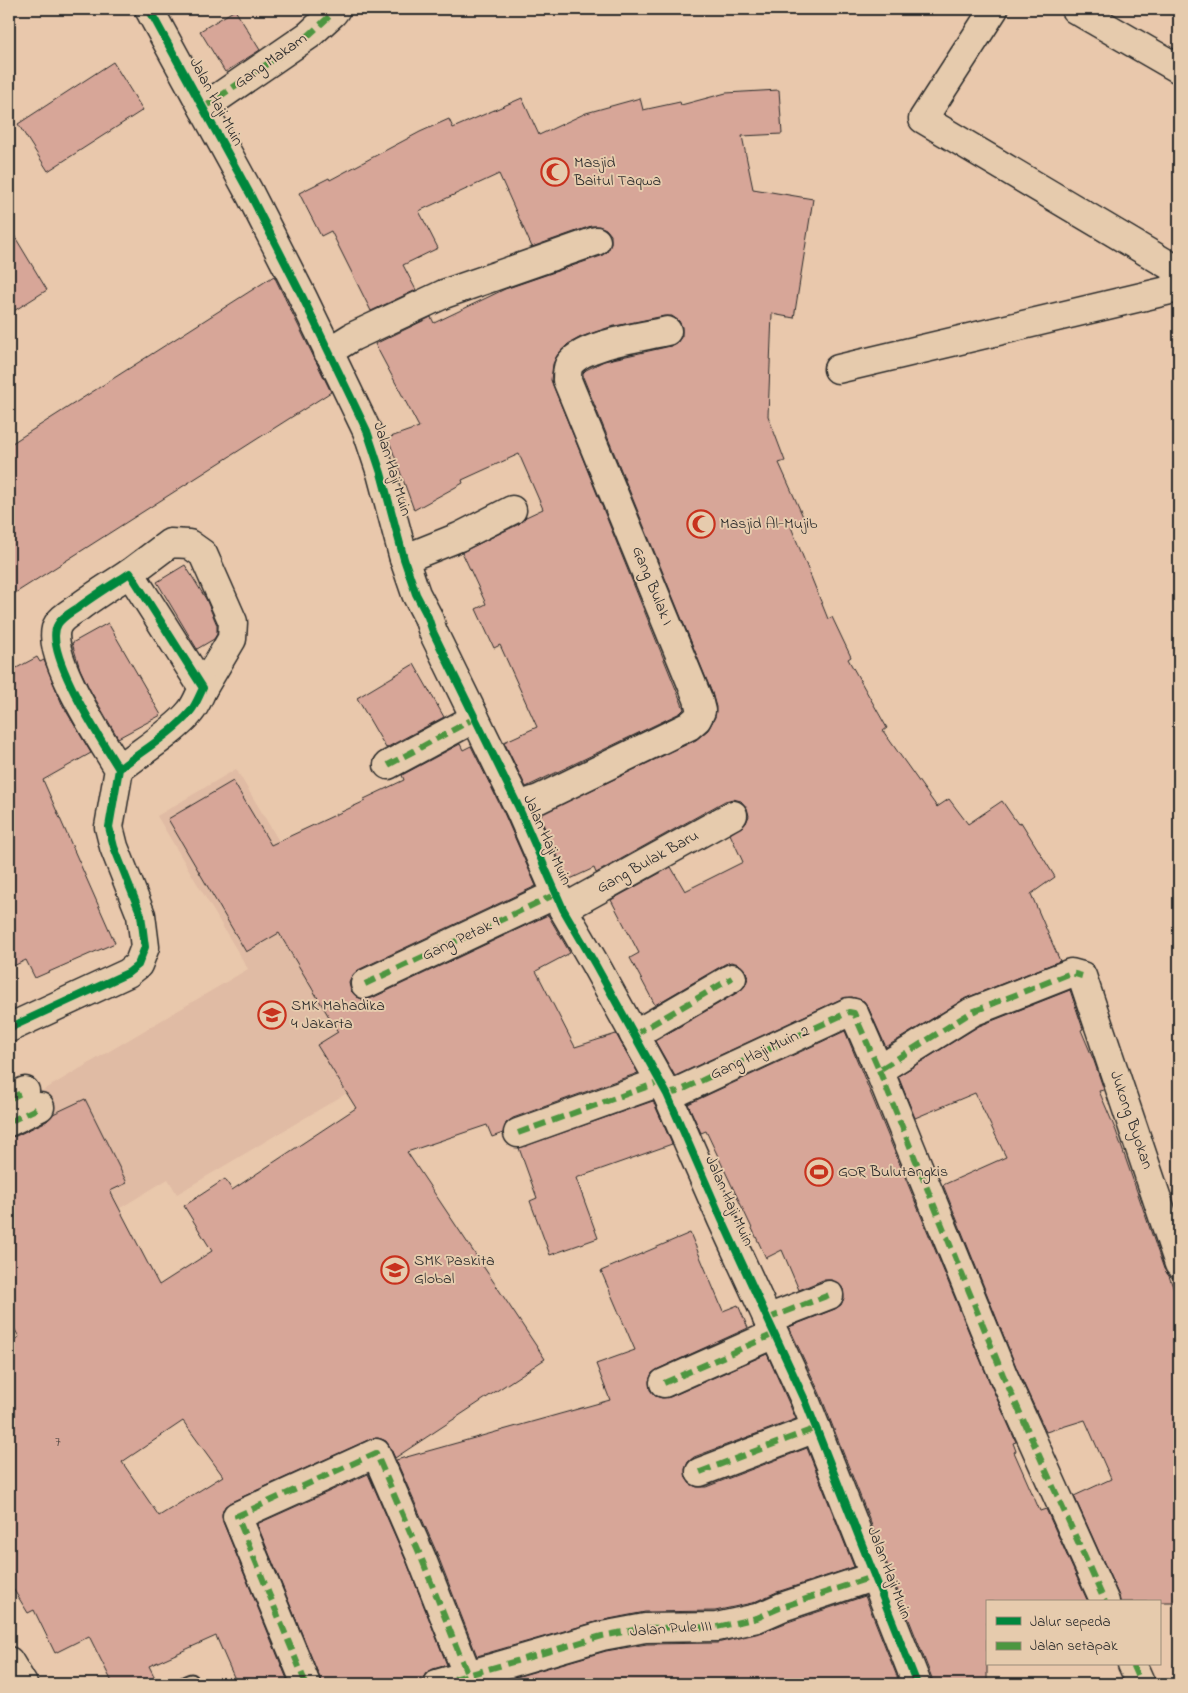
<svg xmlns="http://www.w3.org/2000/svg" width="1188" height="1693" font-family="'Indie Flower',sans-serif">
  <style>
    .built { fill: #e0bba4 }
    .building { fill: #d7a698; stroke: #2b2b2b; fill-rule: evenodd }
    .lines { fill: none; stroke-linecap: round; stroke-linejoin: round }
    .service-casing { stroke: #2b2b2b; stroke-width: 19 }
    .minor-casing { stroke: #2b2b2b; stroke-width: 31 }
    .service { stroke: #e6cbad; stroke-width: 15 }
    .minor { stroke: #e6cbad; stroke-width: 28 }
    .quiet { stroke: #4d9640; stroke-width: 6; stroke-dasharray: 12 6; stroke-linecap: butt }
    .cycleway-casing { stroke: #e6cbad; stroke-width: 11 }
    .cycleway { stroke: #00873e; stroke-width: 8 }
    .labels { text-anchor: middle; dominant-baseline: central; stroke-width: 4; stroke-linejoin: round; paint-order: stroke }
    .number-label { font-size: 14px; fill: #564a46 }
    .street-label { font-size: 16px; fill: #2b2b2b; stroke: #e6cbad }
    .poi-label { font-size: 16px; fill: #2b2b2b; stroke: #e6cbad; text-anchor: start }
  </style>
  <rect width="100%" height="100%" fill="#e9c8ac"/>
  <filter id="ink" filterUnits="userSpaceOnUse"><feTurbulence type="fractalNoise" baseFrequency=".02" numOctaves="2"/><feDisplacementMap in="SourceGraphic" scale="10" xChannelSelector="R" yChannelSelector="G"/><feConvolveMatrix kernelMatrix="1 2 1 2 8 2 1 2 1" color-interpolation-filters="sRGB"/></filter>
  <g filter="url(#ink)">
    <polygon class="built" points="236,769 336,937 329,942 401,1061 177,1194 168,1179 99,1221 27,1100 248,969 157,816"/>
    <g class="building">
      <polygon points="235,10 260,50 225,72 200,31"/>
      <polygon points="113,62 143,110 48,171 18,124"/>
      <polygon points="779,90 782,134 742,136 753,189 813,199 794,318 772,314 768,416 785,461 779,463 805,521 791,527 828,619 832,617 851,657 848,659 887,728 883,731 937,807 949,799 968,824 1002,801 1018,824 1021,822 1055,877 1031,894 1060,961 966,998 886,1047 868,1007 864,1001 852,997 843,998 675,1076 655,1041 740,991 745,986 748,978 746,971 739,964 731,962 725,964 655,1005 630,958 639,953 611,900 671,867 685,891 743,862 730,834 746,823 749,816 747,808 741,801 733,799 725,801 596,873 594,868 568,880 539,815 696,740 708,730 715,717 716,707 712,693 583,377 583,373 586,370 604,361 671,346 677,343 682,336 682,327 679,321 672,316 664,316 610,327 581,337 568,344 558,354 553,364 551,380 684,709 680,713 526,787 504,742 537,727 500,645 494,648 476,609 486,604 462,552 519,524 526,517 543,509 519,454 462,480 463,483 414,510 388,438 419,427 375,344 431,317 434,323 505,289 601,256 607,252 611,244 611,235 606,229 599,226 591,226 532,247 499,174 419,211 438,248 403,265 416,290 371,311 331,231 321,236 299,193 329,178 330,180 420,132 449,119 453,128 522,98 539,135 586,113 640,98 643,110 680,102 681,105 726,93"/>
      <polygon points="9,227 47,290 9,314"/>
      <polygon points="274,276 331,392 9,597 9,445"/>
      <polygon points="185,565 206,599 217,625 217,634 214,639 197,649 157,582"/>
      <polygon points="108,623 161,715 118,738 90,690 80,669 72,643"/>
      <polygon points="37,657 40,662 44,660 62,704 91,753 43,780 115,943 35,978 26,960 9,968 9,672"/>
      <polygon points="414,664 444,717 386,748 357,698"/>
      <path d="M460,744L463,750L471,746L504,813L536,886L358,970L352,976L349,983L351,991L357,997L364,1000L372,998L548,915L570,953L536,971L575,1047L616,1034L638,1073L513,1118L506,1123L503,1133L492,1137L487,1125L407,1152L545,1359L395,1458L390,1447L386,1441L378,1438L370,1439L231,1502L225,1506L222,1514L223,1522L289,1684H237L216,1636L149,1666L158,1684H113L89,1636L55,1653L34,1610L28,1613L9,1582V1344L19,1337L9,1319V1137L16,1136L47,1121L53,1114L85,1099L127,1183L110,1191L159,1285L212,1251L184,1206L225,1179L232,1190L356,1108L317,1045L338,1032L279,933L246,952L168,819L233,781L271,845L365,801L364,799L404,780L402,775ZM183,1421L223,1476L159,1516L122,1462Z"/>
      <polygon points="1070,990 1083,1029 1081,1030 1094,1061 1104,1090 1099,1091 1116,1131 1164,1269 1169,1276 1179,1303 1179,1602 1120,1602 1119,1596 1074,1496 1111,1479 1085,1420 1046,1432 1017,1369 943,1185 1006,1157 975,1093 915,1118 898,1076 979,1026"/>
      <polygon points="845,1031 989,1381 1016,1442 1013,1443 1016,1451 1014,1452 1040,1511 1046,1509 1088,1602 987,1602 987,1684 932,1684 932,1678 820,1394 789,1327 835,1309 841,1305 844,1298 843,1289 838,1283 831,1280 823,1280 799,1290 782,1250 766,1258 706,1131 701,1133 688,1104"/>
      <polygon points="653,1101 672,1144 576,1178 598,1238 550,1255 530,1201 537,1198 519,1148"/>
      <polygon points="690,1233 723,1311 738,1305 748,1328 658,1369 652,1373 649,1381 650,1390 655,1396 662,1398 670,1397 767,1354 796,1419 694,1457 688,1462 685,1469 686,1478 690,1484 697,1487 706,1487 807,1448 854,1567 777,1592 752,1603 715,1611 645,1612 599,1621 477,1656 436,1551 396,1460 610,1400 596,1364 635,1350 601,1271"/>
      <polygon points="368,1474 407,1563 447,1665 433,1669 426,1673 422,1680 422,1684 321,1684 320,1678 257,1524"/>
      <polygon points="865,1596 900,1684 492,1684 606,1651 647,1644 717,1643 760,1633 788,1622"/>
    </g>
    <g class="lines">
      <g class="service-casing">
        <polyline id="service" points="186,1684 191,1682"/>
      </g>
      <g class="minor-casing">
        <g id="minor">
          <polyline points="149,9 250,194 302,296 367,431 381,473 404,559 416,594 428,617 433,632 518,806 563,909 595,964 667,1094 722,1220 805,1400 917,1684"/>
          <polyline points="994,9 923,119 1179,271"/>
          <polyline points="1075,9 1179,69"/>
          <polyline points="203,108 309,35 333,13 336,9"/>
          <polyline points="328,352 352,337 444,294 596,241"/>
          <polyline points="838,369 1179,288"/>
          <polyline points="404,559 459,537 512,510"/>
          <polyline points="130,573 170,543 189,544 203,554 233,622 232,639 203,688"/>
          <polyline points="388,765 475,718"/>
          <path d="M518,806L539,799L689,726L697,719L701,711L698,699L567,380C567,375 567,369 569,365C582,344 643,337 667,331"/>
          <polyline points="563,909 733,815"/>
          <polyline points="365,984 556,894"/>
          <path d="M9,1028L128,973L138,965L145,947L141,915L114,847L109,827L119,769C139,753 175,731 190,712C196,705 199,696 203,688L130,573C113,584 95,595 79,607C72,612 63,616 58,624C41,650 104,744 119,769"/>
          <polyline points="634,1035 732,978"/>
          <polyline points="879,1070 1003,1375 1105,1602"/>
          <polyline points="667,1094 677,1092 849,1012 854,1013 879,1070 972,1012 1071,973 1082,976 1179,1264"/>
          <polyline points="9,1099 25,1091"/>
          <polyline points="9,1122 40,1107"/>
          <polyline points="518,1133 660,1082"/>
          <polyline points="767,1319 829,1295"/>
          <polyline points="664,1383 774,1334"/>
          <polyline points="700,1472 816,1428"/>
          <polyline points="9,1661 23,1684"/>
          <polyline points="1132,1664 1141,1684"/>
          <polyline points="306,1684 237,1516 376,1453 421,1557 468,1676"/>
          <polyline points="437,1684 602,1636 645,1628 717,1627 757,1618 782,1607 875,1576"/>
        </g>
      </g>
      <use href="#service" class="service"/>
      <use href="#minor" class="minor"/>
      <g class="quiet">
        <polyline points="203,108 309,35 333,13 336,9"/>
        <polyline points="388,765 475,718"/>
        <polyline points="365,984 556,894"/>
        <polyline points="634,1035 732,978"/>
        <polyline points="879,1070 1003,1375 1105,1602"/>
        <polyline points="667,1094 677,1092 849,1012 854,1013 879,1070 972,1012 1071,973 1082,976"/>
        <polyline points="9,1099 25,1091"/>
        <polyline points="9,1122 40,1107"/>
        <polyline points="518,1133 660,1082"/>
        <polyline points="767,1319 829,1295"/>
        <polyline points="664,1383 774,1334"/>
        <polyline points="700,1472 816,1428"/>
        <polyline points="1132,1664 1141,1684"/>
        <polyline points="21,1684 22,1683"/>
        <polyline points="306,1684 237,1516 376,1453 421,1557 468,1676"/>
        <polyline points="437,1684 602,1636 645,1628 717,1627 757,1618 782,1607 875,1576"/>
      </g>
      <g class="cycleway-casing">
        <g id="cycleway">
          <polyline points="149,9 250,194 302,296 367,431 381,473 404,559 416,594 428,617 433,632 518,806 563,909 595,964 667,1094 722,1220 805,1400 917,1684"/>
          <path d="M9,1028L128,973L138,965L145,947L141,915L114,847L109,827L119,769C139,753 175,731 190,712C196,705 199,696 203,688L130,573C113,584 95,595 79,607C72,612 63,616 58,624C41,650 104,744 119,769"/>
        </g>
      </g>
      <use href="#cycleway" class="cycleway"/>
    </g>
  </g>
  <defs>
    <g id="mosque-ring" transform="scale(1.4375)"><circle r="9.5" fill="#e6cbad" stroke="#c8321e" stroke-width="1.5"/><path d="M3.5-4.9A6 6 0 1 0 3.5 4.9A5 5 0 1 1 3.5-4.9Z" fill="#c8321e"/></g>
    <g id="school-ring" transform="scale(1.4375)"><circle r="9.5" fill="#e6cbad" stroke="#c8321e" stroke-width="1.5"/><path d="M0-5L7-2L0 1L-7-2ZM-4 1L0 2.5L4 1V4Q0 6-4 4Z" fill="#c8321e"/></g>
    <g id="stadium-ring" transform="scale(1.4375)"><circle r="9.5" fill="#e6cbad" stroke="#c8321e" stroke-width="1.5"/><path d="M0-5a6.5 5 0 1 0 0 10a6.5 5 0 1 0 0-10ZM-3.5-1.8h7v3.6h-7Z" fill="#c8321e"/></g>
  </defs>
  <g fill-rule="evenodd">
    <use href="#mosque-ring" x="555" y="172"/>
    <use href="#mosque-ring" x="701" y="524"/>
    <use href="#school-ring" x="272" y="1015"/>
    <use href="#stadium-ring" x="819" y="1172"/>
    <use href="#school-ring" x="395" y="1270"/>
  </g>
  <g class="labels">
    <g class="number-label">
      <text x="58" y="1442">7</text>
    </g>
    <g class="street-label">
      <text transform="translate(271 61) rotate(-35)">Gang Makam</text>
      <text transform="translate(216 102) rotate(62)">Jalan Haji Muin</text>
      <text transform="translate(392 469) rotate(73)">Jalan Haji Muin</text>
      <text transform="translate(652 586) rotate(68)">Gang Bulak I</text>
      <text transform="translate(547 840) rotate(66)">Jalan Haji Muin</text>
      <text transform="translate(648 862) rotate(-29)">Gang Bulak Baru</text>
      <text transform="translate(461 939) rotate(-25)">Gang Petak 9</text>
      <text transform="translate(760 1053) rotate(-25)">Gang Haji Muin 2</text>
      <text transform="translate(1131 1120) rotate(71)">Jukong Byokan</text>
      <text transform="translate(729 1201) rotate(66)">Jalan Haji Muin</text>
      <text transform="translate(889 1573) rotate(69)">Jalan Haji Muin</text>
      <text transform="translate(671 1629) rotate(-4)">Jalan Pule III</text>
    </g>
    <g class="poi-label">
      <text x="574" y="163">Masjid<tspan x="574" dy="18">Baitul Taqwa</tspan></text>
      <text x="720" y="524">Masjid Al-Mujib</text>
      <text x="291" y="1006">SMK Mahadika<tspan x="291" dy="18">4 Jakarta</tspan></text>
      <text x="838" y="1172">GOR Bulutangkis</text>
      <text x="414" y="1261">SMK Paskita<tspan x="414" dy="18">Global</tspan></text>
    </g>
  </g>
  <rect width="1188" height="1693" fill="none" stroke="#e6cbad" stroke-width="30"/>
  <rect x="15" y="15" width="1158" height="1663" fill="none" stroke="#2b2b2b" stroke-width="2" filter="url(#ink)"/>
  <rect x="986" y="1600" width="175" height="65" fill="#e6cbad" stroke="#9b8b79"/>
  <rect x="996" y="1617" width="25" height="8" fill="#00873e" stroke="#9b8b79"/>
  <text x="1030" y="1626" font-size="15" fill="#2b2b2b">Jalur sepeda</text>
  <rect x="996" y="1642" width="25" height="8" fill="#4d9640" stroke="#9b8b79"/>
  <text x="1030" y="1650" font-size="15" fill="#2b2b2b">Jalan setapak</text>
</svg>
